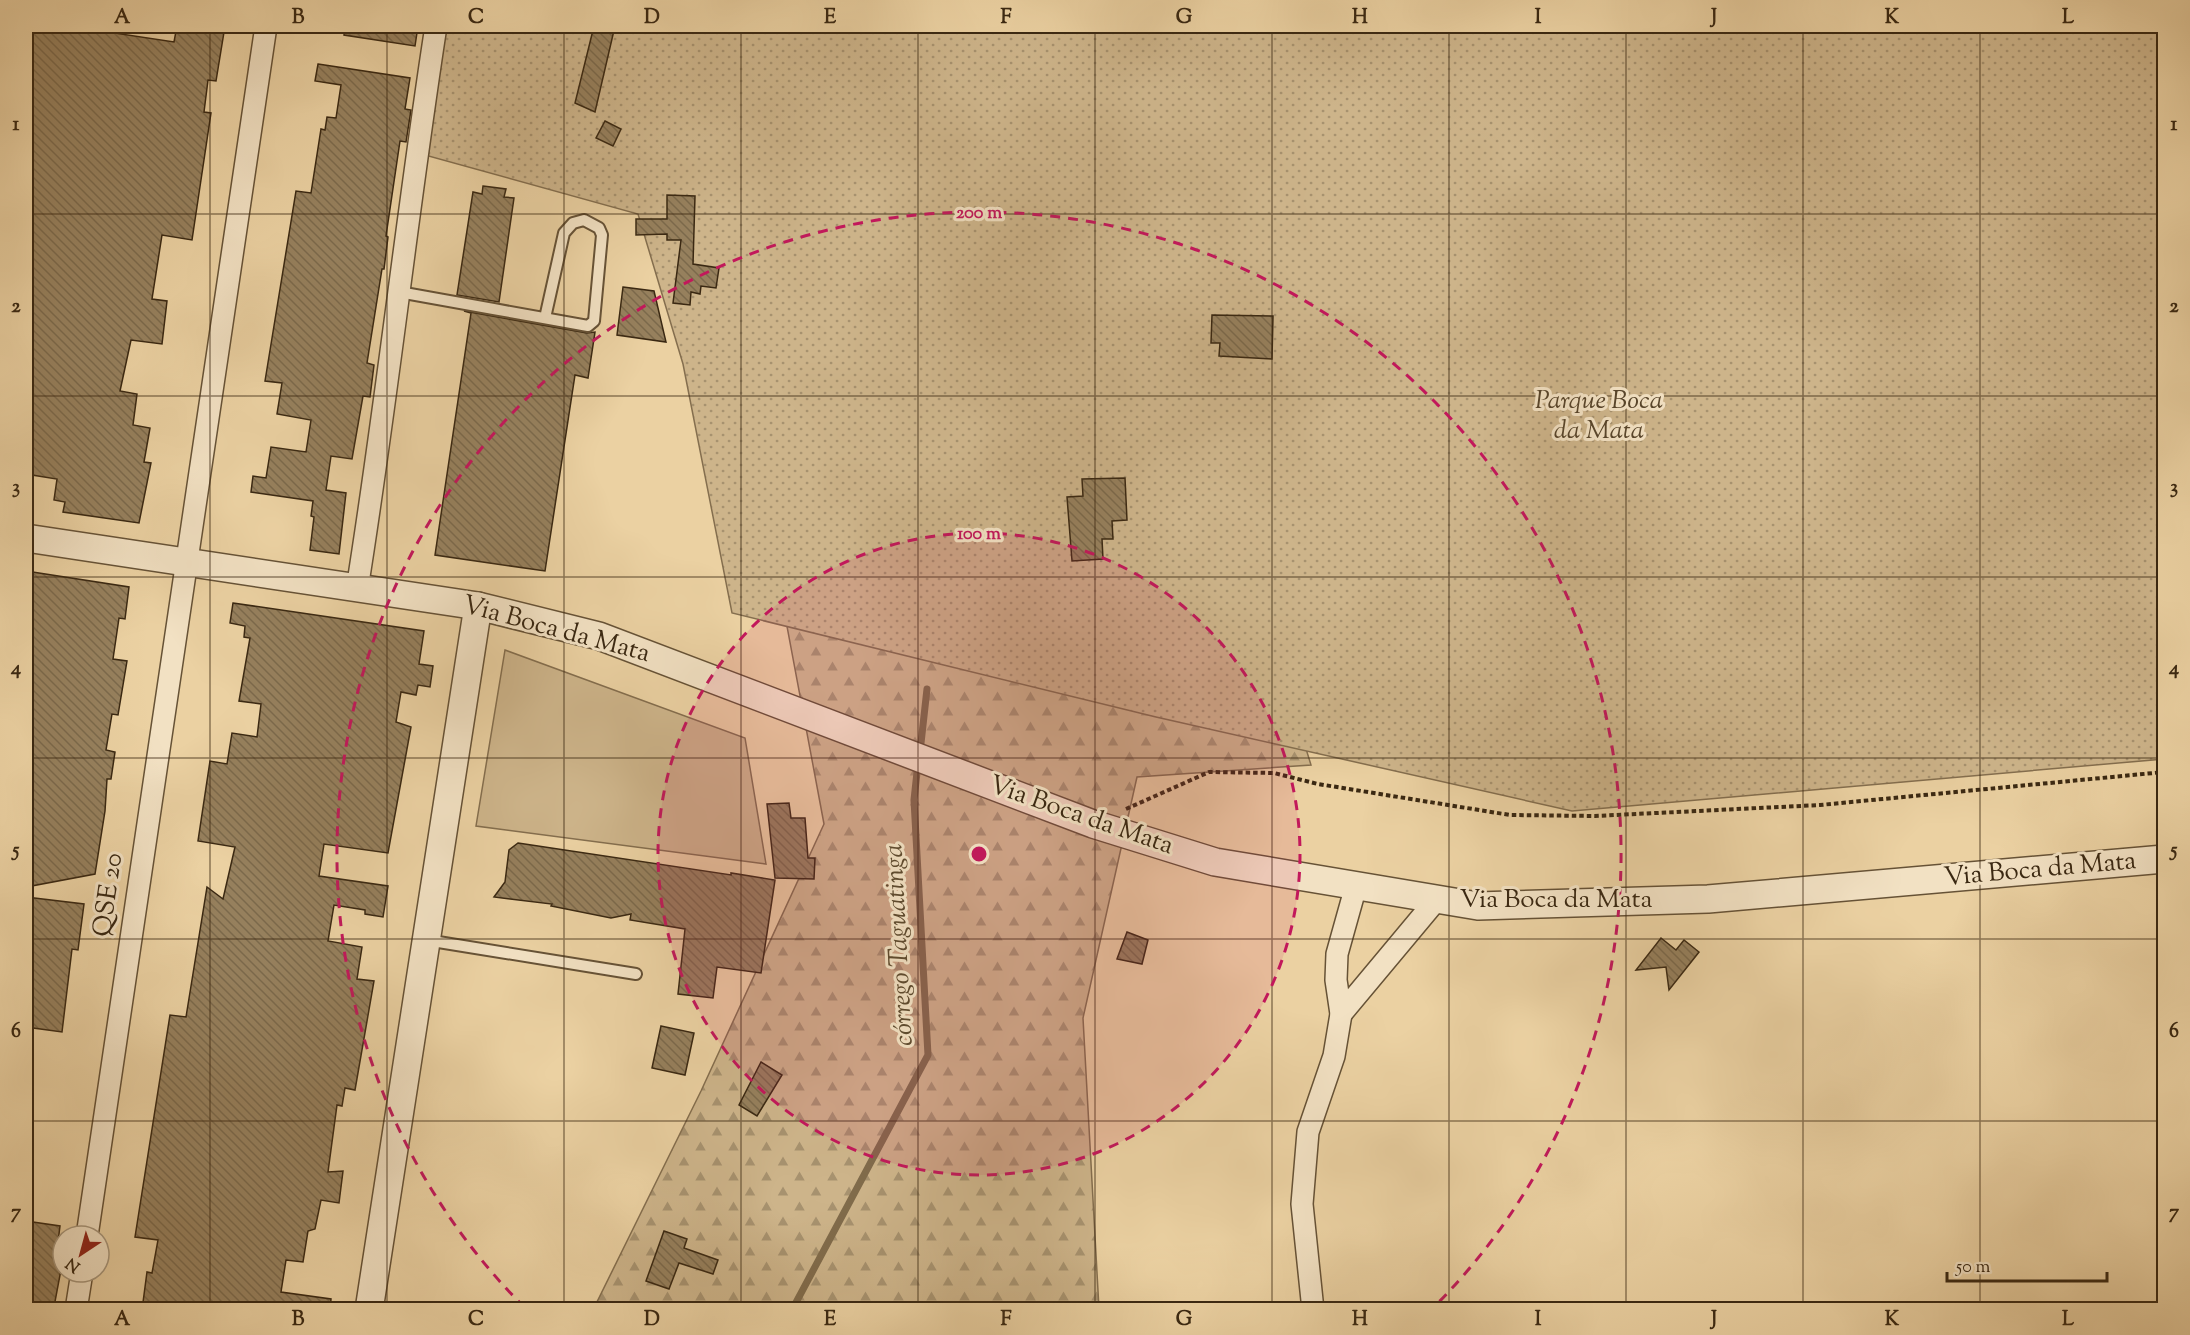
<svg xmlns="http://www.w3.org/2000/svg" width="2190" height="1335" font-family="'Sorts Mill Goudy',serif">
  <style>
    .green { fill: #cdb48a; stroke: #846e4e; stroke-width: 1.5 }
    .forest { fill: url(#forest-firs); stroke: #846e4e; stroke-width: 1.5 }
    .park { fill: url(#park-dots); stroke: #846e4e; stroke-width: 1.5 }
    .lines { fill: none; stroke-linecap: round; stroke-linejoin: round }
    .stream { stroke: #806b4b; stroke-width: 7 }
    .building { fill: url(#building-back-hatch); stroke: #3a2812; stroke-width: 1.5 }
    .service-casing { stroke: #665236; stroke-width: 14 }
    .minor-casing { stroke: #665236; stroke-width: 24 }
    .tertiary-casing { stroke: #665236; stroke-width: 30 }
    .path { stroke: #3a2812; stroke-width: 4; stroke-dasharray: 4.5 3; stroke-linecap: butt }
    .service { stroke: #f2e1c3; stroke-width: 10 }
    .minor { stroke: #f2e1c3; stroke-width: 21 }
    .tertiary { stroke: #f2e1c3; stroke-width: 27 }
    .grid { fill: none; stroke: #3a2812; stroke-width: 1.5; stroke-opacity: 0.55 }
    .ring { fill: none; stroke: #c2185b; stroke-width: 3; stroke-dasharray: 10 8 }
    .labels { text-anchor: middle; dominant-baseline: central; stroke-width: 6; stroke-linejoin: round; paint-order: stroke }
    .park-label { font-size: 26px; font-style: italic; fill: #57442a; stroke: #f2e1c3 }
    .street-label { font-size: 26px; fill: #3a2812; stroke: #f2e1c3 }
    .water-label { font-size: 27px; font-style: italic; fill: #5d4a2e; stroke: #f2e1c3 }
    .centre { fill: #c2185b; stroke: #f2e1c3; stroke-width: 3 }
    .ring-label { font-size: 18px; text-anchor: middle; font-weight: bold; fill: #c2185b; stroke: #f2e1c3; stroke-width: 6; stroke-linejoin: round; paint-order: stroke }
    .neatline { fill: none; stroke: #3a2812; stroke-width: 2 }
    .grid-label { font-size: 20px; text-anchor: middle; font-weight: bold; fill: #3a2812 }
  </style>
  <defs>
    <pattern id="forest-firs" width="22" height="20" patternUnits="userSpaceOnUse" patternTransform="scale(1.5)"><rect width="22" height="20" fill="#cdb48a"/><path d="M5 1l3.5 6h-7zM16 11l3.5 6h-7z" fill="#a7926f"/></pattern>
    <pattern id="park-dots" width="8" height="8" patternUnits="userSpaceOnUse" patternTransform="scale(1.5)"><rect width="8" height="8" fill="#cdb48a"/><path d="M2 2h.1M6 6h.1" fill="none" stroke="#a7926f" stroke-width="1.8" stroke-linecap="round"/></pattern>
    <pattern id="building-back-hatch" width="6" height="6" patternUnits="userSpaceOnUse" patternTransform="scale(1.5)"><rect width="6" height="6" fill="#96805d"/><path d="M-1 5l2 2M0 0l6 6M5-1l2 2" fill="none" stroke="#7b694b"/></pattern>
  </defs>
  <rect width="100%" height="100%" fill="#ebd1a2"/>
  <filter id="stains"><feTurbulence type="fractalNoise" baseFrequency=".00333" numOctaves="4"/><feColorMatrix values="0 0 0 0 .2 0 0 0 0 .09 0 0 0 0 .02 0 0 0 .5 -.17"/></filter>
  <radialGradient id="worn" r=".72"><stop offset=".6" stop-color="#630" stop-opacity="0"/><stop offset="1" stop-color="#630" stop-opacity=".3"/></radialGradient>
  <polygon class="green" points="505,650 745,738 766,864 476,826"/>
  <polygon class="forest" points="704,183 1212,444 1311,765 1137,777 1083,1018 1099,1309 593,1310 701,1091 824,824"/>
  <polygon class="park" points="435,26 2164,26 2164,759 1572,811 1156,717 732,613 683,364 638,214 414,152"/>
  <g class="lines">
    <g class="stream">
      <polyline points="920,752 927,689"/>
      <polyline points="792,1310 928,1055 914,800 918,763"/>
    </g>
  </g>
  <g class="building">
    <polygon points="27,26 55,26 55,28 87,31 88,29 174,42 177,26 225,26 216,81 208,80 204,112 211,113 192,240 162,235 152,299 167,301 162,344 131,340 120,391 137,394 133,425 150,428 144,462 151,463 139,523 63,512 65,502 54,500 57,479 26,474"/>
    <polygon points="345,26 418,26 415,46 344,35"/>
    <polygon points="594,26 615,26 595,112 575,103"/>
    <polygon points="318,64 410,78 405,109 411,110 406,142 400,141 386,236 388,237 384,269 382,269 367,363 374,365 370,397 363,396 352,459 331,456 326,490 346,493 339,554 310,550 314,517 311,516 313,501 251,492 253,476 266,478 271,447 306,452 311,420 277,414 282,383 265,381 296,191 311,193 321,129 325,130 327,117 336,118 341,85 315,81"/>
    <polygon points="605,121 621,129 613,146 596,138"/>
    <polygon points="483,186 506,189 504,197 514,198 499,302 457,295 473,192 482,194"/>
    <polygon points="667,195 695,196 693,264 719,268 716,288 701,286 700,294 691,292 690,305 673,303 681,240 667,240 667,234 636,235 636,219 667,219"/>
    <polygon points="623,287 654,291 666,342 617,335"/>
    <polygon points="464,311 587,333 595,332 588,378 575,375 545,571 435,555 471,313"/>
    <polygon points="1212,315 1273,316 1272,359 1219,356 1220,343 1211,343"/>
    <polygon points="1125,478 1127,520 1112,521 1113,539 1102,539 1103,559 1072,561 1067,497 1083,496 1082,479"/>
    <polygon points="26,571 129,587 125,619 119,618 113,659 127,661 118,715 112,714 106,750 115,752 111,779 107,779 105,811 95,874 26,887 26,689 30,656 26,656"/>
    <polygon points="233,603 424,631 419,664 433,666 430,687 418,685 416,695 401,692 396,722 411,727 388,853 324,844 319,876 388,886 383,917 365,914 365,910 334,905 328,941 362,947 357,979 374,981 355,1090 345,1088 342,1106 337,1105 328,1172 343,1171 339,1203 321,1200 315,1229 308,1231 303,1262 286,1260 281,1292 331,1299 330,1310 185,1310 161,1306 161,1310 142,1310 147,1272 152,1273 158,1240 135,1237 170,1015 186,1017 207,887 223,899 235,847 198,841 210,761 227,764 232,733 257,737 261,704 239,701 250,638 244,637 245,626 230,623"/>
    <polygon points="789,803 791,818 805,818 808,858 815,858 814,879 775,878 767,804"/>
    <polygon points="518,843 731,875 731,873 775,880 761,973 717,967 713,998 678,994 685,929 630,920 631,914 611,918 551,906 552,904 494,897 505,882 509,850"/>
    <polygon points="26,897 84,904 78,950 72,949 62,1032 26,1027"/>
    <polygon points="1127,932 1148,940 1142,964 1117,959"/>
    <polygon points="1661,938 1676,950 1684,940 1699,952 1669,990 1666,967 1636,970"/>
    <polygon points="661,1026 694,1033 685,1075 652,1068"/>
    <polygon points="761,1062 782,1075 757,1116 739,1105"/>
    <polygon points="26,1221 60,1226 58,1242 63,1243 63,1259 54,1307 26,1302"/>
    <polygon points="664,1231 687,1239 684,1248 718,1260 713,1274 679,1263 669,1289 646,1281"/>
  </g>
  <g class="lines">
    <g class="service-casing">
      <g id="service">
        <path d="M399,292C462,303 525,315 588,326L594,321L602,235L599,228L584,220L573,223L564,233L545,318"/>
        <polyline points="426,940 636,974"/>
      </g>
    </g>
    <g class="minor-casing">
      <g id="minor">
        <path d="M357,589C387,402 407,213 436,26"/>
        <polyline points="1341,1014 1437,899"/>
        <polyline points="87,1236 266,26"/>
        <polyline points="76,1310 82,1272"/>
        <polyline points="1313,1310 1302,1204 1308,1132 1334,1056 1341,1014 1336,980 1337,954 1356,886"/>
      </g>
    </g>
    <g class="tertiary-casing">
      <g id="tertiary">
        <polyline points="26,538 478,606 599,636 1093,824 1215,862 1478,906 1708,899 2164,859"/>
        <polyline points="369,1310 478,606"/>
      </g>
    </g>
    <polyline class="path" points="1126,809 1209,772 1274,773 1318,784 1510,815 1595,816 1820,805 2164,772"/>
    <use href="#service" class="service"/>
    <use href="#minor" class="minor"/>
    <use href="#tertiary" class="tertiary"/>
  </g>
  <path class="grid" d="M210,26V1310M387,26V1310M564,26V1310M741,26V1310M918,26V1310M1095,26V1310M1272,26V1310M1449,26V1310M1626,26V1310M1803,26V1310M1980,26V1310M26,214H2164M26,396H2164M26,577H2164M26,758H2164M26,939H2164M26,1121H2164"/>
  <circle cx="979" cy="854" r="321" fill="#c2185b" fill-opacity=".12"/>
  <g class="ring">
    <circle cx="979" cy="854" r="321"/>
    <path d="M525 1308A642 642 0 1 1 1433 1308"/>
  </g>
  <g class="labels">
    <g class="park-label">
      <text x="1599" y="401">Parque Boca<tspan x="1599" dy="30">da Mata</tspan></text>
    </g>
    <g class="street-label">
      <text transform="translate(556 630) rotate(15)">Via Boca da Mata</text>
      <text transform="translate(1081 816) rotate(19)">Via Boca da Mata</text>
      <text transform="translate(2040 870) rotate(-5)">Via Boca da Mata</text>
      <text transform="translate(109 895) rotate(-82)">QSE 20</text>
      <text x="1556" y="900">Via Boca da Mata</text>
    </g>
    <g class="water-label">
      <text transform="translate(900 945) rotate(-93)">córrego Taguatinga</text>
    </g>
  </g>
  <circle cx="979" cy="854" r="9" class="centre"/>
  <g class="ring-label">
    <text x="979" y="218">200 m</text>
    <text x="979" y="539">100 m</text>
  </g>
  <rect width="2190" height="1335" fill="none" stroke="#ebd1a2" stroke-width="66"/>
  <g transform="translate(81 1254) rotate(216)"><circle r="28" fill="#f2e1c3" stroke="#a8977c" stroke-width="1.5"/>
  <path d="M0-4.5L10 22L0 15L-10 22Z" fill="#8f2418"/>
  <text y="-9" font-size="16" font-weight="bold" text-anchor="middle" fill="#3a2812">N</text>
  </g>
  <path d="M1947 1272v9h160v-9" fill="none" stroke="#3a2812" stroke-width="3"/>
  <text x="1956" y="1272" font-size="18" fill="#3a2812" stroke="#f2e1c3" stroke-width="4.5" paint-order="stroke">50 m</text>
  <rect x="33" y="33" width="2124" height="1269" class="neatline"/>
  <g class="grid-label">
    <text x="122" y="23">A</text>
    <text x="298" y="23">B</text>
    <text x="476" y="23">C</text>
    <text x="652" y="23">D</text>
    <text x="830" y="23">E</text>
    <text x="1006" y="23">F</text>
    <text x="1184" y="23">G</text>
    <text x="1360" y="23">H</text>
    <text x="1538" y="23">I</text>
    <text x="1714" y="23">J</text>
    <text x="1892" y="23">K</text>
    <text x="2068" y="23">L</text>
    <text x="16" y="130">1</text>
    <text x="2174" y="130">1</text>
    <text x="16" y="312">2</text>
    <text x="2174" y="312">2</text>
    <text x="16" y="493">3</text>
    <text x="2174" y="493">3</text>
    <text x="16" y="674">4</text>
    <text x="2174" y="674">4</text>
    <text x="16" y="856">5</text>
    <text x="2174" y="856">5</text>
    <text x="16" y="1037">6</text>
    <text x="2174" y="1037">6</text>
    <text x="16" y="1218">7</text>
    <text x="2174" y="1218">7</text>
    <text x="122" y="1325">A</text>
    <text x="298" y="1325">B</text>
    <text x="476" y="1325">C</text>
    <text x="652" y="1325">D</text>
    <text x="830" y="1325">E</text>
    <text x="1006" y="1325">F</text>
    <text x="1184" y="1325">G</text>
    <text x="1360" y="1325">H</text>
    <text x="1538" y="1325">I</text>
    <text x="1714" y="1325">J</text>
    <text x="1892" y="1325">K</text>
    <text x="2068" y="1325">L</text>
  </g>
  <rect width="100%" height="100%" filter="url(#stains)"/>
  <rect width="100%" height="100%" fill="url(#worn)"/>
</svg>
